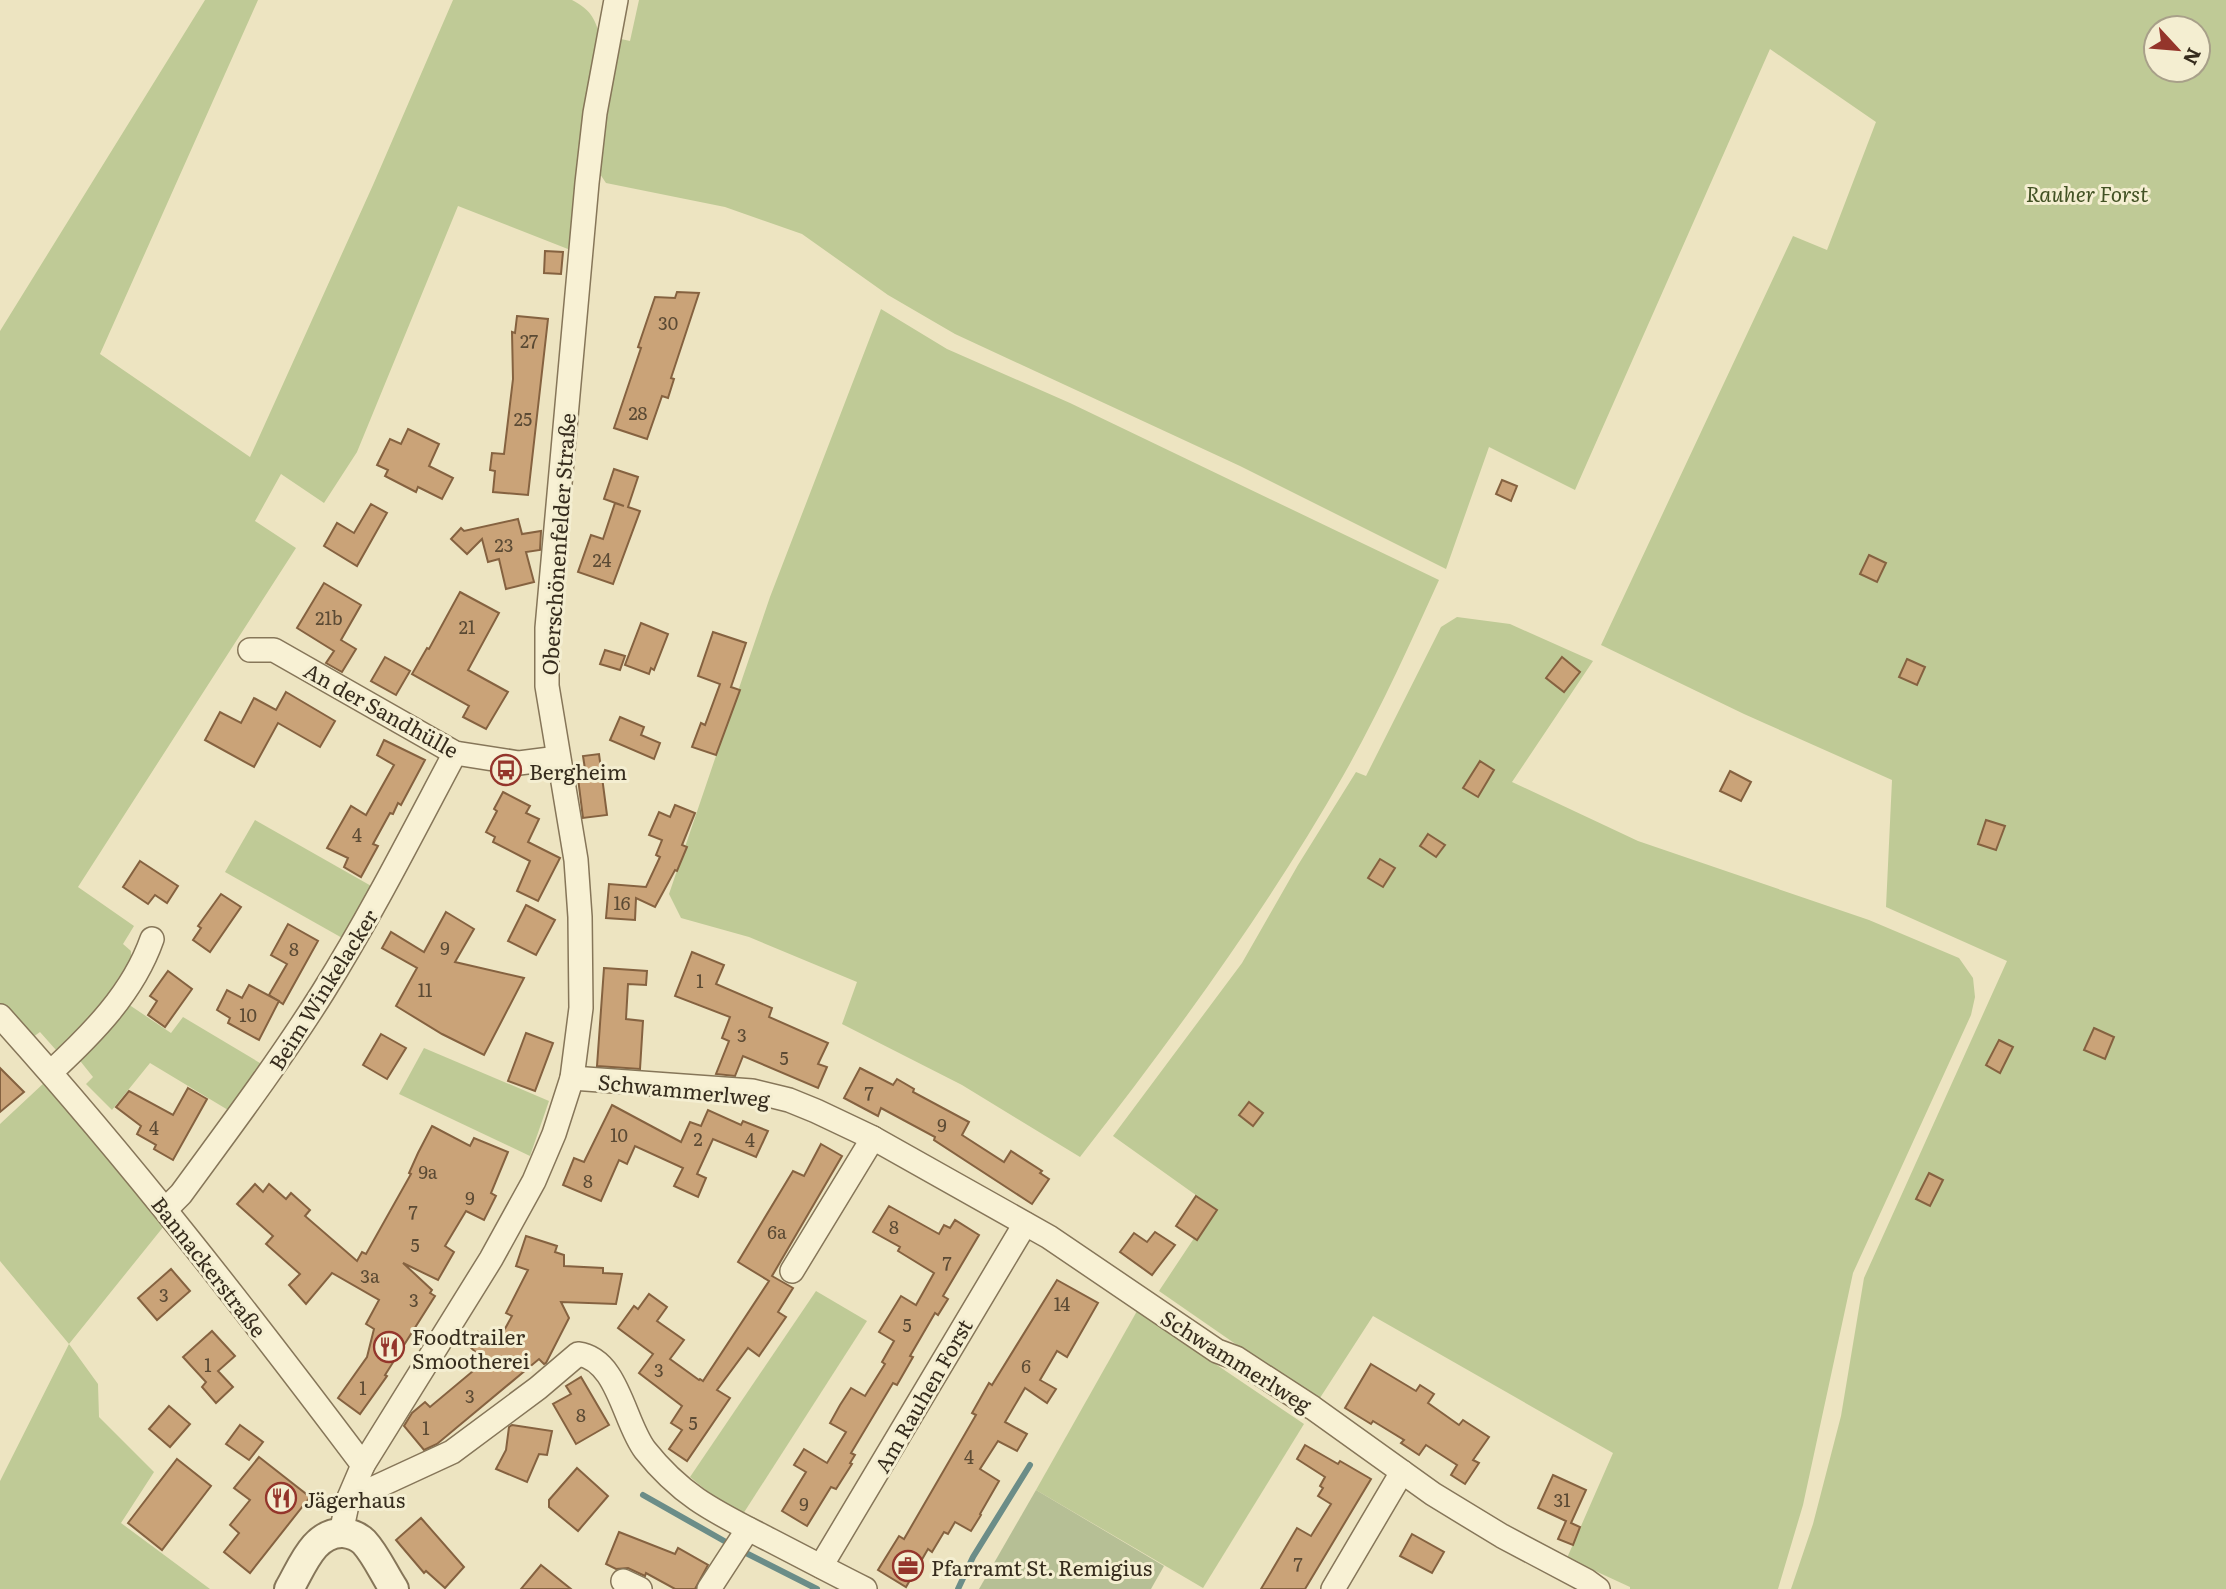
<svg xmlns="http://www.w3.org/2000/svg" width="2226" height="1589" font-family="Literata,serif">
  <style>
    .green { fill: #bfca96; fill-rule: evenodd }
    .cemetery { fill: #b6bf95 }
    .lines { fill: none; stroke-linecap: round; stroke-linejoin: round }
    .stream { stroke: #6b8d88; stroke-width: 6 }
    .building { fill: #caa378; stroke: #856240; stroke-width: 2 }
    .minor-casing { stroke: #867659; stroke-width: 26 }
    .tertiary-casing { stroke: #867659; stroke-width: 32 }
    .minor { stroke: #f8f1d4; stroke-width: 23 }
    .tertiary { stroke: #f8f1d4; stroke-width: 28 }
    .labels { text-anchor: middle; dominant-baseline: central; stroke-width: 6; stroke-linejoin: round; paint-order: stroke }
    .number-label { font-size: 18px; fill: #5b4a34 }
    .park-label { font-size: 21px; font-style: italic; fill: #425224; stroke: #f4eed1 }
    .street-label { font-size: 21px; fill: #362c1d; stroke: #f4eed1 }
    .poi-label { font-size: 21px; fill: #362c1d; stroke: #f4eed1; text-anchor: start }
  </style>
  <rect width="100%" height="100%" fill="#ede4c1"/>
  <g class="green">
    <path d="M205,0H258L100,354L250,457L373,185L453,0H572C590,10 594,16 600,36L573,251L458,206L357,452L324,503L281,474L255,521L296,548L78,887L134,926L123,944L131,951V959L98,1009L56,1050L40,1032L29,1040L0,1006V331Z"/>
    <path d="M639,0H2226V1589H1791L1813,1524L1841,1416L1864,1278L2007,961L1886,907L1892,780L1744,714L1601,645L1793,236L1827,250L1876,122L1770,49L1575,490L1489,447L1446,569L1240,466L955,334L888,295L802,234L725,207L606,183L598,171L609,85L621,39L630,41ZM2156,28H2198V70H2156Z"/>
    <path d="M881,309L947,349L1070,403L1439,580C1409,646 1379,713 1343,776C1266,911 1175,1035 1080,1157L962,1085L842,1024L857,982L749,937L681,918L669,894L770,597Z"/>
    <polygon points="1457,617 1510,624 1593,661 1512,782 1638,841 1869,920 1959,958 1973,978 1975,997 1971,1015 1853,1273 1803,1505 1778,1589 1630,1589 1630,1587 1567,1558 1613,1453 1373,1316 1318,1401 1159,1291 1214,1208 1113,1136 1242,963 1298,865 1356,772 1366,776 1441,627"/>
    <polygon points="255,820 373,887 344,939 225,872"/>
    <polygon points="125,1002 171,1033 183,1017 265,1066 233,1113 150,1063 112,1110 86,1084 93,1077 77,1057"/>
    <polygon points="424,1048 549,1101 530,1156 399,1094"/>
    <polygon points="45,1082 164,1226 69,1344 98,1384 99,1417 154,1472 121,1523 210,1589 0,1589 0,1481 69,1344 0,1261 0,1124"/>
    <polygon points="816,1291 867,1321 743,1514 712,1495 690,1477"/>
    <polygon points="1137,1311 1304,1424 1203,1588 1036,1490"/>
  </g>
  <polygon class="cemetery" points="1036,1490 1164,1566 1151,1589 979,1589"/>
  <g class="lines">
    <g class="stream">
      <polyline points="643,1495 726,1542"/>
      <polyline points="742,1551 817,1589"/>
      <polyline points="958,1589 973,1557 1030,1465"/>
    </g>
  </g>
  <g class="building">
    <polygon points="545,251 563,252 561,274 544,273"/>
    <polygon points="677,292 699,293 671,378 674,379 668,398 662,396 647,439 614,428 641,348 638,347 655,297 675,298"/>
    <polygon points="517,316 548,319 528,495 493,492 495,471 490,470 492,453 504,454 513,379 512,332 515,333"/>
    <polygon points="408,429 439,444 429,466 453,478 442,499 418,487 416,492 385,476 388,470 377,465 390,439 401,444"/>
    <polygon points="614,469 638,477 628,507 640,511 613,584 578,572 591,535 603,539 615,503 624,506 604,499"/>
    <polygon points="1502,480 1517,486 1511,501 1496,494"/>
    <polygon points="371,504 387,513 357,566 324,546 337,523 354,533"/>
    <polygon points="518,519 522,534 541,531 540,550 526,552 534,582 506,589 499,559 488,562 482,539 467,554 451,539 461,528 464,531"/>
    <polygon points="1869,555 1886,563 1877,582 1860,574"/>
    <polygon points="324,583 361,605 341,640 356,649 342,672 326,663 334,651 297,628"/>
    <polygon points="460,592 499,613 468,670 508,692 486,729 463,717 469,706 412,674 427,648 429,649"/>
    <polygon points="641,623 668,634 654,670 651,668 649,674 625,665"/>
    <polygon points="713,632 746,643 731,687 740,690 716,755 692,747 701,723 705,725 720,684 698,676"/>
    <polygon points="605,650 625,656 620,670 600,664"/>
    <polygon points="385,657 410,671 396,695 371,681"/>
    <polygon points="1562,657 1580,672 1564,692 1546,678"/>
    <polygon points="1907,659 1925,667 1917,685 1899,677"/>
    <polygon points="286,692 335,721 320,747 278,723 254,767 205,740 220,712 241,723 254,698 276,710"/>
    <polygon points="620,717 644,727 641,735 660,743 654,759 610,740"/>
    <polygon points="384,740 425,760 401,805 398,803 393,814 390,813 373,844 378,846 361,877 344,867 348,858 327,848 351,806 366,815 394,765 377,755"/>
    <polygon points="599,754 607,815 583,818 577,770 585,769 583,756"/>
    <polygon points="1480,761 1494,770 1478,797 1463,788"/>
    <polygon points="1730,771 1751,782 1741,801 1720,791"/>
    <polygon points="503,792 530,806 526,813 539,819 528,842 560,858 538,901 517,891 530,861 493,842 495,837 486,832 497,811 494,809"/>
    <polygon points="675,805 695,813 682,845 687,847 677,871 675,870 655,907 636,898 635,920 606,918 609,884 646,887 660,857 656,855 662,840 649,835 659,812 670,817"/>
    <polygon points="1986,820 2005,826 1996,850 1978,844"/>
    <polygon points="1428,834 1445,845 1436,857 1420,846"/>
    <polygon points="1380,859 1395,868 1383,887 1368,878"/>
    <polygon points="140,861 178,886 167,903 155,895 148,904 123,887"/>
    <polygon points="221,894 241,907 210,952 193,940 201,928 198,926"/>
    <polygon points="526,905 555,920 536,955 508,941"/>
    <polygon points="446,912 474,929 455,962 524,978 484,1055 442,1034 396,1006 417,968 382,948 391,932 424,952"/>
    <polygon points="288,924 318,941 283,1004 269,995 287,964 271,955"/>
    <polygon points="692,952 724,965 716,984 772,1008 769,1017 828,1043 818,1064 827,1067 818,1088 743,1056 735,1076 716,1074 729,1041 722,1038 730,1017 675,996"/>
    <polygon points="604,968 647,971 646,985 628,984 626,1019 643,1021 640,1069 597,1066"/>
    <polygon points="168,971 192,989 165,1027 148,1015 157,1001 150,996"/>
    <polygon points="249,985 279,1001 259,1040 228,1023 230,1018 217,1010 227,990 242,998"/>
    <polygon points="2094,1028 2114,1037 2105,1059 2084,1050"/>
    <polygon points="526,1033 553,1043 535,1091 508,1081"/>
    <polygon points="381,1034 406,1048 387,1079 363,1065"/>
    <polygon points="1999,1040 2013,1047 2000,1073 1986,1065"/>
    <polygon points="0,1068 24,1092 0,1112"/>
    <polygon points="860,1068 893,1085 897,1079 914,1089 913,1092 969,1122 962,1135 1004,1162 1011,1151 1042,1171 1040,1173 1049,1179 1032,1204 934,1140 935,1137 881,1108 878,1116 844,1098"/>
    <polygon points="188,1088 207,1099 173,1160 154,1149 156,1145 137,1134 141,1126 116,1107 129,1091 173,1115"/>
    <polygon points="1249,1102 1263,1113 1253,1126 1239,1115"/>
    <polygon points="612,1105 681,1142 690,1122 701,1126 708,1110 741,1125 743,1121 768,1131 756,1157 713,1139 697,1174 706,1178 698,1197 674,1186 683,1168 635,1146 627,1164 619,1160 601,1201 563,1185 574,1158 584,1162"/>
    <polygon points="432,1126 470,1146 474,1138 508,1152 491,1193 496,1196 484,1220 466,1211 445,1246 454,1252 438,1280 403,1263 432,1290 430,1293 435,1296 385,1375 387,1376 360,1414 338,1398 367,1357 374,1329 366,1324 379,1300 332,1273 306,1304 289,1285 300,1274 266,1244 273,1236 237,1204 255,1184 263,1192 269,1184 286,1199 291,1193 310,1210 305,1216 357,1261 362,1252 366,1254 411,1174 409,1173 418,1153"/>
    <polygon points="821,1144 842,1156 772,1276 793,1288 778,1312 786,1317 759,1356 748,1348 717,1390 730,1398 687,1461 669,1449 682,1430 671,1423 682,1406 639,1373 653,1354 618,1328 634,1306 638,1309 649,1294 667,1307 657,1321 684,1340 670,1359 699,1380 700,1379 703,1381 769,1281 738,1262 793,1171 804,1176"/>
    <polygon points="1929,1173 1943,1180 1930,1206 1916,1199"/>
    <polygon points="1196,1196 1217,1210 1197,1240 1176,1226"/>
    <polygon points="889,1206 939,1234 944,1225 950,1228 955,1220 979,1235 943,1296 948,1299 938,1315 935,1313 910,1356 913,1357 897,1385 893,1383 851,1453 855,1455 850,1463 852,1464 836,1489 831,1487 807,1526 782,1511 806,1472 794,1465 804,1449 827,1463 846,1432 830,1423 840,1405 851,1388 865,1396 885,1364 882,1362 894,1341 879,1332 901,1296 916,1305 934,1273 898,1251 900,1247 873,1232"/>
    <polygon points="1155,1232 1175,1245 1152,1275 1120,1252 1134,1233 1147,1242"/>
    <polygon points="526,1236 557,1246 555,1252 564,1255 564,1266 603,1268 603,1273 622,1274 616,1304 561,1302 569,1318 546,1363 544,1364 539,1359 437,1444 424,1450 404,1426 412,1413 425,1402 430,1407 485,1361 467,1344 478,1332 495,1347 512,1316 506,1313 528,1270 516,1266"/>
    <polygon points="171,1269 190,1291 157,1320 138,1298"/>
    <polygon points="1057,1280 1098,1303 1067,1357 1057,1351 1040,1380 1056,1389 1047,1403 1025,1388 1005,1422 1027,1434 1017,1451 998,1441 980,1469 999,1481 980,1514 981,1515 971,1531 955,1522 948,1534 944,1532 932,1552 928,1549 906,1587 878,1570 899,1536 904,1539 976,1415 972,1413 989,1383 992,1385"/>
    <polygon points="212,1331 235,1356 218,1371 233,1387 216,1403 202,1387 206,1382 183,1357"/>
    <polygon points="1371,1364 1416,1391 1420,1385 1434,1394 1428,1403 1459,1425 1463,1420 1489,1437 1473,1460 1479,1463 1465,1484 1451,1475 1457,1465 1426,1445 1419,1455 1401,1443 1404,1440 1373,1421 1371,1424 1345,1408"/>
    <polygon points="581,1377 609,1425 576,1444 553,1404 571,1394 566,1386"/>
    <polygon points="169,1406 190,1424 170,1447 149,1429"/>
    <polygon points="240,1425 263,1442 249,1460 226,1444"/>
    <polygon points="512,1425 552,1431 547,1455 539,1454 527,1482 496,1469 506,1450 509,1427"/>
    <polygon points="1305,1445 1338,1464 1340,1461 1371,1479 1305,1589 1261,1589 1297,1528 1311,1536 1331,1504 1318,1496 1323,1488 1320,1486 1325,1477 1297,1459"/>
    <polygon points="259,1457 310,1497 250,1573 224,1552 239,1533 230,1525 250,1500 234,1488"/>
    <polygon points="177,1459 211,1486 162,1550 128,1523"/>
    <polygon points="577,1468 608,1496 578,1531 549,1507 549,1500"/>
    <polygon points="1553,1475 1586,1490 1571,1523 1580,1527 1573,1545 1558,1539 1566,1521 1538,1508"/>
    <polygon points="421,1518 464,1567 445,1588 426,1571 424,1573 396,1540"/>
    <polygon points="619,1532 675,1554 678,1548 708,1565 695,1589 675,1589 646,1573 645,1576 628,1568 616,1569 606,1564"/>
    <polygon points="1412,1534 1444,1552 1432,1573 1400,1556"/>
    <polygon points="541,1565 571,1589 521,1589"/>
  </g>
  <g class="lines">
    <g class="minor-casing">
      <g id="minor">
        <polyline points="250,650 274,650 455,753 519,763 558,758"/>
        <path d="M0,1016C129,1159 247,1311 363,1465"/>
        <path d="M51,1072C92,1034 133,993 152,939"/>
        <polyline points="572,1078 752,1091 789,1100 816,1111 873,1138 1049,1237 1217,1351 1236,1358 1313,1408 1433,1494 1502,1536 1587,1581 1598,1589"/>
        <path d="M166,1209L181,1194C230,1127 279,1062 323,992C371,915 412,834 455,753"/>
        <polyline points="792,1271 873,1138"/>
        <path d="M348,1500L452,1452L538,1388L578,1354C618,1359 624,1423 645,1450C683,1498 718,1513 770,1540C801,1556 833,1573 865,1589"/>
        <polyline points="341,1533 348,1500 363,1465 491,1259 534,1181 554,1134 572,1078 581,1008 580,917 576,860 547,686 547,628 587,183 595,113 616,0"/>
        <polyline points="821,1566 1025,1224"/>
        <polyline points="623,1581 640,1589"/>
        <polyline points="709,1589 748,1529"/>
        <polyline points="1333,1589 1402,1472"/>
      </g>
    </g>
    <g class="tertiary-casing">
      <path id="tertiary" d="M289,1589C302,1567 314,1531 344,1533C352,1534 358,1536 364,1542C376,1555 384,1574 394,1589"/>
    </g>
    <use href="#minor" class="minor"/>
    <use href="#tertiary" class="tertiary"/>
  </g>
  <defs>
    <g id="bus-ring" transform="scale(1.575)"><circle r="9.5" fill="#f4eed1" stroke="#94352b" stroke-width="1.5"/><path d="M-5-6H5V4H4V6H2V4H-2V6H-4V4H-5ZM-3.5-4V0h7V-4ZM-3.5 1.2v1.5H-2V1.2ZM2 1.2v1.5H3.5V1.2Z" fill="#94352b"/></g>
    <g id="restaurant-ring" transform="scale(1.575)"><circle r="9.5" fill="#f4eed1" stroke="#94352b" stroke-width="1.5"/><path d="M-5-6h1v4h1v-4h1v4h1v-4h1v5L-1.5 .5V6h-2V.5L-5-1ZM5-6V6H3V1.5H1.5Q1.5-4 5-6Z" fill="#94352b"/></g>
    <g id="office-ring" transform="scale(1.575)"><circle r="9.5" fill="#f4eed1" stroke="#94352b" stroke-width="1.5"/><path d="M-6-3h4V-5.5h4V-3h4V5H-6ZM-1-4.5V-3h2v-1.5ZM-6 0V1H6V0Z" fill="#94352b"/></g>
  </defs>
  <g fill-rule="evenodd">
    <use href="#bus-ring" x="506" y="770"/>
    <use href="#restaurant-ring" x="389" y="1347"/>
    <use href="#restaurant-ring" x="281" y="1498"/>
    <use href="#office-ring" x="908" y="1566"/>
  </g>
  <g class="labels">
    <g class="number-label">
      <text x="668" y="322">30</text>
      <text x="529" y="340">27</text>
      <text x="638" y="412">28</text>
      <text x="523" y="418">25</text>
      <text x="504" y="544">23</text>
      <text x="602" y="559">24</text>
      <text x="329" y="617">21b</text>
      <text x="467" y="626">21</text>
      <text x="357" y="834">4</text>
      <text x="622" y="902">16</text>
      <text x="445" y="947">9</text>
      <text x="294" y="948">8</text>
      <text x="700" y="980">1</text>
      <text x="425" y="989">11</text>
      <text x="248" y="1014">10</text>
      <text x="742" y="1034">3</text>
      <text x="784" y="1057">5</text>
      <text x="869" y="1092">7</text>
      <text x="942" y="1124">9</text>
      <text x="154" y="1127">4</text>
      <text x="619" y="1134">10</text>
      <text x="698" y="1138">2</text>
      <text x="750" y="1139">4</text>
      <text x="428" y="1171">9a</text>
      <text x="588" y="1180">8</text>
      <text x="470" y="1197">9</text>
      <text x="413" y="1211">7</text>
      <text x="894" y="1226">8</text>
      <text x="777" y="1231">6a</text>
      <text x="415" y="1244">5</text>
      <text x="947" y="1262">7</text>
      <text x="370" y="1275">3a</text>
      <text x="164" y="1294">3</text>
      <text x="414" y="1299">3</text>
      <text x="1062" y="1303">14</text>
      <text x="907" y="1324">5</text>
      <text x="208" y="1364">1</text>
      <text x="1026" y="1365">6</text>
      <text x="659" y="1369">3</text>
      <text x="363" y="1387">1</text>
      <text x="470" y="1395">3</text>
      <text x="581" y="1414">8</text>
      <text x="693" y="1422">5</text>
      <text x="426" y="1427">1</text>
      <text x="969" y="1456">4</text>
      <text x="1562" y="1499">31</text>
      <text x="804" y="1503">9</text>
      <text x="1298" y="1563">7</text>
    </g>
    <g class="park-label">
      <text x="2087" y="192">Rauher Forst</text>
    </g>
    <g class="street-label">
      <text transform="translate(557 544) rotate(-86)">Oberschönenfelder Straße</text>
      <text transform="translate(382 709) rotate(29)">An der Sandhülle</text>
      <text transform="translate(322 989) rotate(-58)">Beim Winkelacker</text>
      <text transform="translate(684 1089) rotate(6)">Schwammerlweg</text>
      <text transform="translate(210 1266) rotate(52)">Bannackerstraße</text>
      <text transform="translate(1237 1360) rotate(32)">Schwammerlweg</text>
      <text transform="translate(922 1395) rotate(-60)">Am Rauhen Forst</text>
    </g>
    <g class="poi-label">
      <text x="529" y="770">Bergheim</text>
      <text x="412" y="1335">Foodtrailer<tspan x="412" dy="24">Smootherei</tspan></text>
      <text x="304" y="1498">Jägerhaus</text>
      <text x="931" y="1566">Pfarramt St. Remigius</text>
    </g>
  </g>
  <g transform="translate(2177 49) rotate(116)"><circle r="33" fill="#f4eed1" stroke="#a8a089" stroke-width="2"/>
  <path d="M0-5L12 26L0 18L-12 26Z" fill="#94352b"/>
  <text y="-10" font-size="19" font-weight="bold" text-anchor="middle" fill="#362c1d">N</text>
  </g>
</svg>
